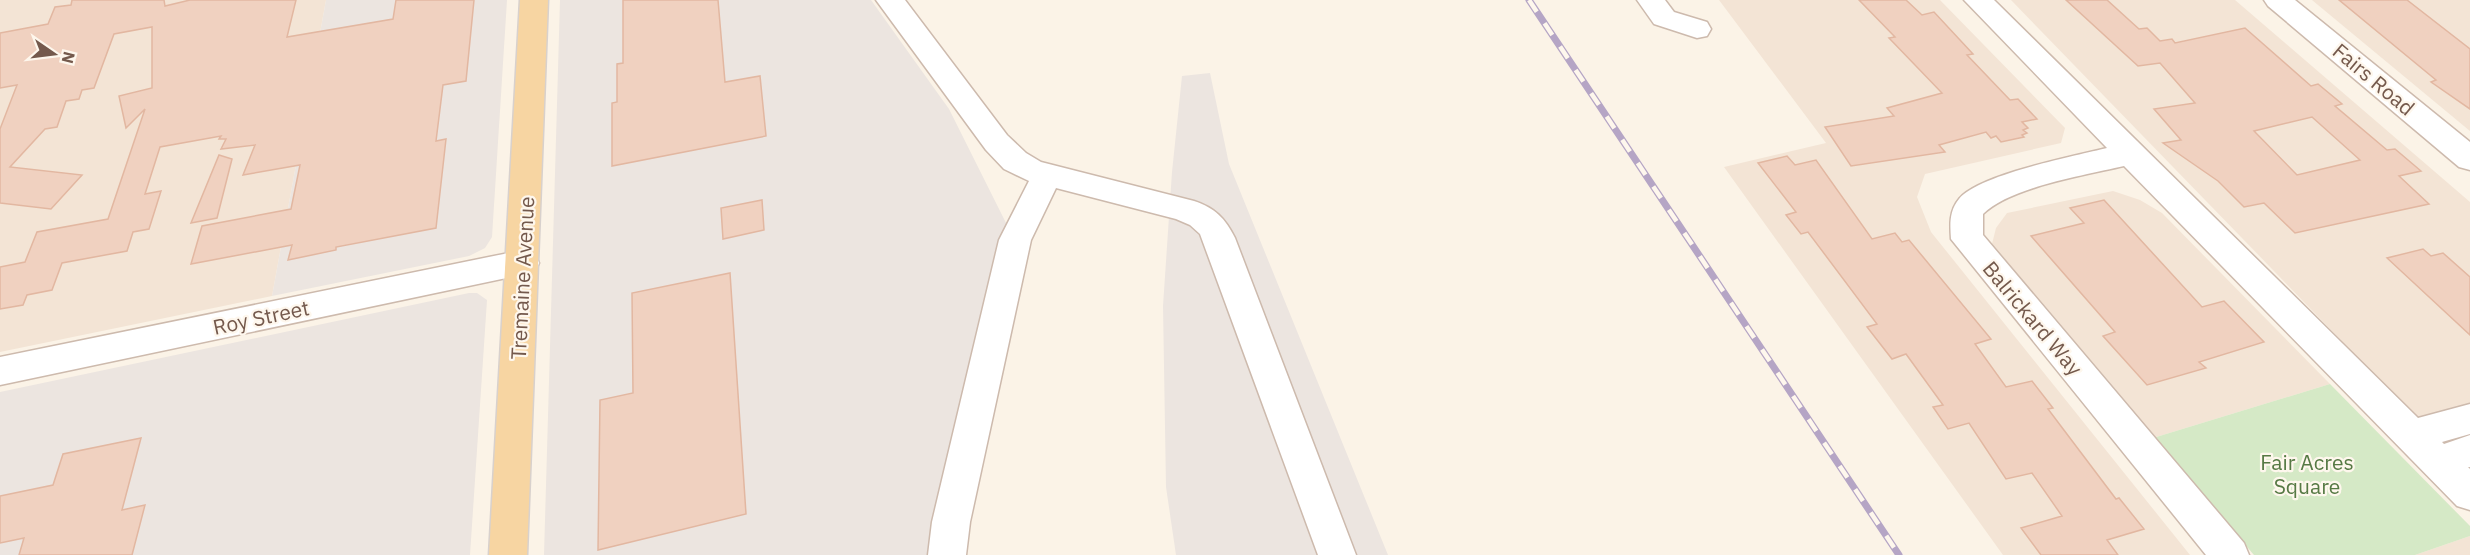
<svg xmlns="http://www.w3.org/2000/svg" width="2470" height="555" font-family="'IBM Plex Sans',sans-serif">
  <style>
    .residential { fill: #f3e4d5 }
    .industrial { fill: #ece5e0 }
    .green { fill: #d5e9c6 }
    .building { fill: #f0d1c0; stroke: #e2b7a1; stroke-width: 1.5; fill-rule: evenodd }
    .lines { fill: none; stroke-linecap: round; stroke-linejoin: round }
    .minor-casing { stroke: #cdbaad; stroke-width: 3 }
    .major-casing { stroke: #d8d1cd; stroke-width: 3 }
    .minor { fill: #fff; fill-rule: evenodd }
    .major { fill: #f7d5a2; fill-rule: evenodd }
    .rail-casing { stroke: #b5a5c5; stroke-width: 7 }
    .rail { stroke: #fef7ed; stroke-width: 4.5; stroke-dasharray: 14; stroke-linecap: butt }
    .labels { text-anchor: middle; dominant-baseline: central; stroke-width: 4.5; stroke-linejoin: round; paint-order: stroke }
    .street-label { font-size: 21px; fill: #74594c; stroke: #fef7ed }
    .park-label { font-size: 21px; fill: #567944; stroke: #fef7ed }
  </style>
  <rect width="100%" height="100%" fill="#fbf3e7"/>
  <g class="residential">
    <polygon points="0,0 326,0 272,296 0,352"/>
    <polygon points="1719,0 1940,0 2065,128 2061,143 1925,174 1917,197 1931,232 2190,555 2003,555 1724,167 1826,143"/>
    <polygon points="2011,0 2235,0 2470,202 2470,473"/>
    <polygon points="2312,0 2470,0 2470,131"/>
    <polygon points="2113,191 2140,200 2162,213 2330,384 2153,438 1992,244 1996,228 2007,213"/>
    <polygon points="2470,536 2470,555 2415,555"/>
  </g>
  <g class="industrial">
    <polygon points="326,0 507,0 492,237 485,248 469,256 272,296"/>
    <polygon points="560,0 871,0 949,109 1007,225 934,555 544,555"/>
    <polygon points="1210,73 1229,164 1388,555 1176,555 1166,487 1163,306 1172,172 1182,76"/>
    <polygon points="469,293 477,293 487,300 470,555 0,555 0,392"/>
  </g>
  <polygon class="green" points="2330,384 2470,526 2470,536 2415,555 2254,555 2153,438"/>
  <g class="building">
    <polygon points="72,0 164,0 165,6 190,0 296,0 287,37 393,19 396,0 474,0 466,81 443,85 436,141 446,139 436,228 336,247 336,250 288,260 292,245 191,264 202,226 291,209 300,165 243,175 255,145 221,149 226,139 219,139 221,136 160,147 145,194 161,191 149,229 133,232 127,251 62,263 52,290 27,295 23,305 0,309 0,267 25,262 37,232 108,219 145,109 126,128 119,96 152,88 152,27 114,34 94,88 82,90 79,99 66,101 57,127 45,129 10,167 82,175 51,209 0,203 0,129 17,85 0,88 0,33 48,24 55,7 71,5"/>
    <polygon points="623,0 718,0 725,82 760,76 766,136 612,166 612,103 617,102 617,64 623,63"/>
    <polygon points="1859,0 1906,0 1922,15 1934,12 1973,54 1967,55 2010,100 2018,99 2037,119 2022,122 2028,128 2023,130 2027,133 2022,135 2024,137 2001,142 1996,136 1991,138 1986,132 1939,145 1945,152 1851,166 1825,127 1894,116 1887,108 1942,93 1889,38 1895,37"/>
    <path d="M2066,0H2107L2139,29L2147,28L2160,41L2172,39L2175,43L2245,28L2311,86L2318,84L2342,104L2335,106L2387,150L2395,149L2421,171L2399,176L2429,204L2295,233L2264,203L2244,207L2218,181L2163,143L2181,140L2154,109L2195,103L2160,63L2138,66ZM2312,117L2360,160L2297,175L2254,131Z"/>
    <polygon points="2339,0 2407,0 2470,49 2470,109 2431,82 2436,80"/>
    <polygon points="219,155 232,159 217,218 191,223"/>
    <polygon points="1787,156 1795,165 1816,160 1872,239 1895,233 1902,242 1909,240 1991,339 1975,344 2006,387 2032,381 2053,408 2048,409 2116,499 2119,498 2144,529 2107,540 2118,555 2041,555 2021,528 2062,516 2032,473 2006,479 1969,423 1948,429 1933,407 1943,405 1906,354 1892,359 1867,327 1877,324 1808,232 1801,234 1786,215 1796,212 1758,163"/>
    <polygon points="762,200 764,230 723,239 721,208"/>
    <polygon points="2104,200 2202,307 2224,301 2264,342 2199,362 2206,368 2147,385 2103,336 2115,332 2031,236 2084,223 2070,208"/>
    <polygon points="2423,249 2431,256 2443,253 2470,277 2470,335 2387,258"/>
    <polygon points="730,273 746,514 598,550 600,400 633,393 632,293"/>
    <polygon points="141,438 122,510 145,505 132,555 19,555 24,538 0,543 0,496 53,485 63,454"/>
  </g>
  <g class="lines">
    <g class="minor-casing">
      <g id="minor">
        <path d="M876,0H905L1007,135L1026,153L1041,162L1194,201C1215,208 1225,218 1235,238L1356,555H1318L1200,234L1190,225L1176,219L1056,188L1031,240L970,522L966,555H928L932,522L999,240L1029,181L1004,169L986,150Z"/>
        <polygon points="1637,0 1665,0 1674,12 1707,22 1711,29 1707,36 1697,38 1654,24"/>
        <path d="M1964,0H1994L2418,418L2470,404V434L2442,442L2444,444L2470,435V467H2468L2470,469V510L2457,506L2124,166C2086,175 2010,187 1983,214V235L2244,543L2249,555H2206L1951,239C1950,225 1949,211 1959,199C1978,175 2074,156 2107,148Z"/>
        <polygon points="2264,0 2295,0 2470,142 2470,170 2459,167 2268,6"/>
        <polygon points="523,250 535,254 539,263 535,272 0,385 0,357"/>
      </g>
    </g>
    <g class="major-casing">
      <polygon id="major" points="520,0 548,0 527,555 489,555"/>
    </g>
    <use href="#minor" class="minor"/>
    <use href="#major" class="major"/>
    <g class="rail-casing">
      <polyline id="rail" points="1529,0 1899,555"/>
    </g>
    <use href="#rail" class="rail"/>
  </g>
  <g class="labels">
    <g class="street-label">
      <text transform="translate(2374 79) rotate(40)">Fairs Road</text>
      <text transform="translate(522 278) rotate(-87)">Tremaine Avenue</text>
      <text transform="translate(261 317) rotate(-12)">Roy Street</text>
      <text transform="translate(2033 318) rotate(50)">Balrickard Way</text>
    </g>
    <g class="park-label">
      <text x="2307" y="462">Fair Acres<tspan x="2307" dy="24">Square</tspan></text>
    </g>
  </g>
  <g transform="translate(54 54) rotate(104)" stroke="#fef7ed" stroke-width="4.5" paint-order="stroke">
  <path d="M0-4.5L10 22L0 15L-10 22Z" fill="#74594c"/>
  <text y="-9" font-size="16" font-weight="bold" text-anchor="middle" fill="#74594c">N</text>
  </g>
</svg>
